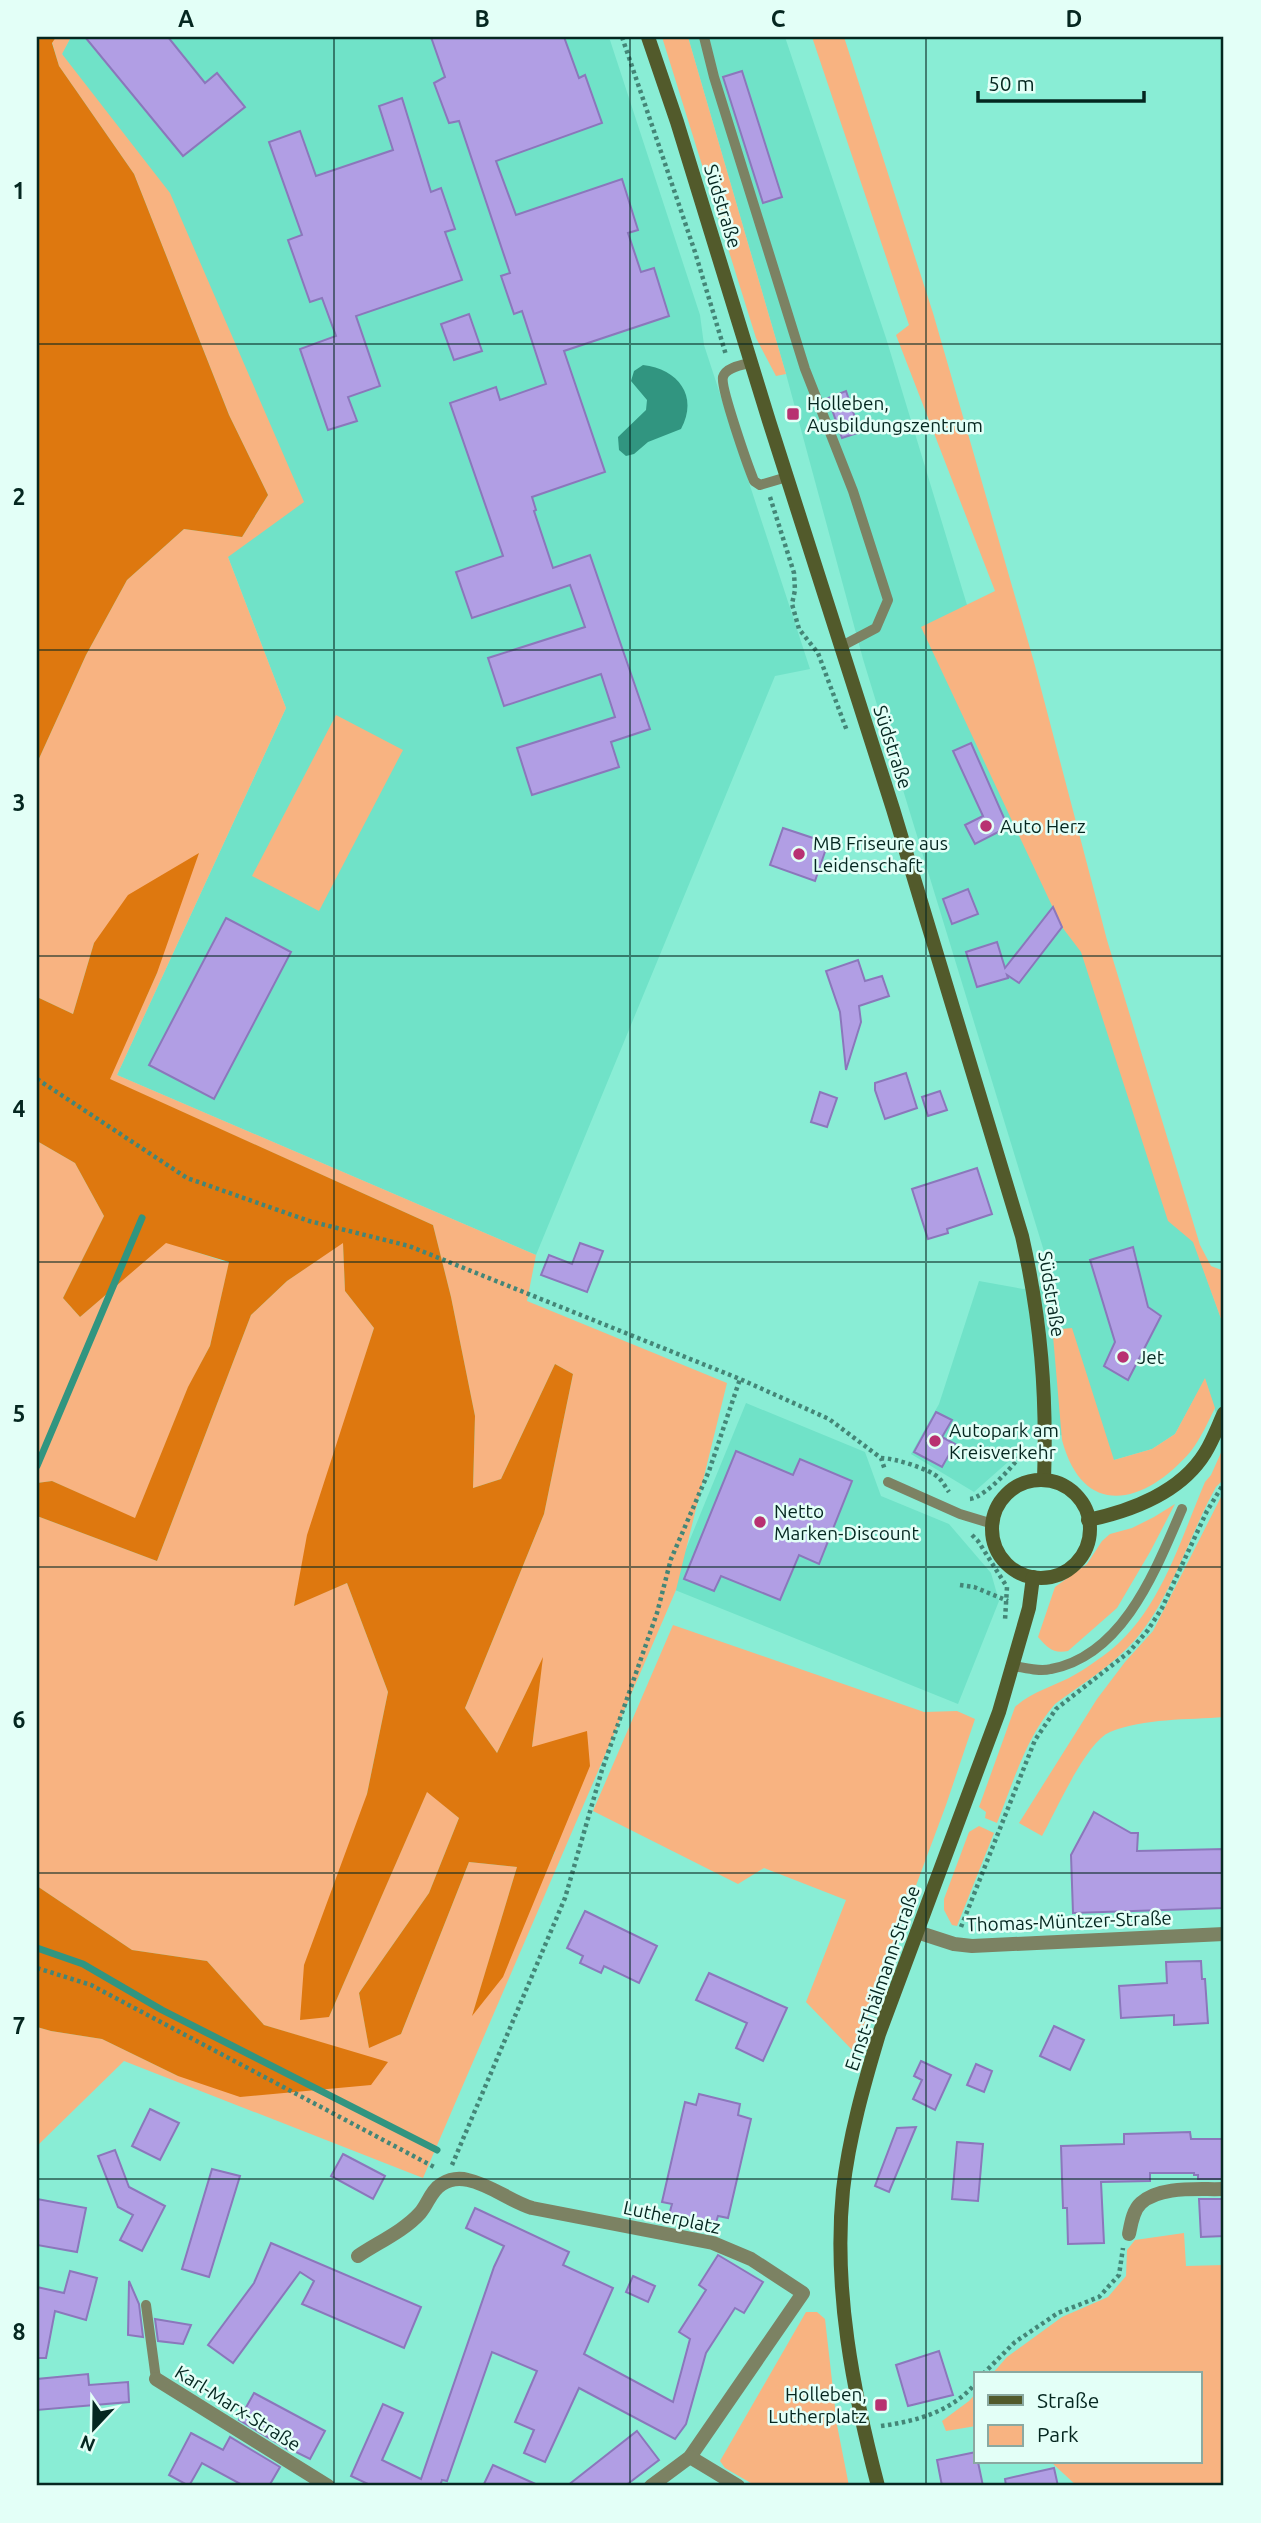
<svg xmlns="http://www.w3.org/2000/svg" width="1261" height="2523" font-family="Ubuntu,sans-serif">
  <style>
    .built { fill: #70e2c8 }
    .green { fill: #f8b381 }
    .forest { fill: #de780f }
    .water { fill: #319580 }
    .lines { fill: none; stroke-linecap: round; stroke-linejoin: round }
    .stream { stroke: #319580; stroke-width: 7 }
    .building { fill: #b19ee4; stroke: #8b77bb; stroke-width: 2 }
    .path { stroke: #448677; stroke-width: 4.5; stroke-dasharray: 3.5 3.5; stroke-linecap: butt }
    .lane { stroke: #7c8263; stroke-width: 10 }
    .street { stroke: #7c8263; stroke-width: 14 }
    .secondary { stroke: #525a2b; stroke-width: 14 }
    .grid { fill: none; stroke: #052720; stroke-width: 2; stroke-opacity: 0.55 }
    .poi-dot { fill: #b83171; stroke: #e3fff7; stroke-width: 2.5 }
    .labels { text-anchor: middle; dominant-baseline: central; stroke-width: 5; stroke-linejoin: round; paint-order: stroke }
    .street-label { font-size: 19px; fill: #052720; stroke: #e3fff7 }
    .poi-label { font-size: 19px; fill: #052720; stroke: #e3fff7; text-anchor: start }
    .neatline { fill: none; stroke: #052720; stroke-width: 2.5 }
    .grid-label { font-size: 23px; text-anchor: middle; font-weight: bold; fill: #052720 }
  </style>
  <rect width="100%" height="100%" fill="#89edd5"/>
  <g class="built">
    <polygon points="71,37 609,37 700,315 704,345 810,669 775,676 536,1255 117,1075 286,708 228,557 62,53"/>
    <polygon points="688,37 785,37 886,338 967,605 1224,1327 1224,1438 1205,1379 1175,1434 1152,1449 1114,1460 1084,1436 1023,1434 1016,1455 974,1492 911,1454 939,1404 979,1281 1023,1289 1054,1284 863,659 786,374"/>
    <polygon points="746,1403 865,1452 881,1496 949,1524 991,1573 999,1601 958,1704 670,1588"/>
  </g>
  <g class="green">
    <polygon points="56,37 71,37 62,54 170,193 304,502 228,557 286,708 117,1075 536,1255 527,1301 727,1383 676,1590 423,2178 124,2061 37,2146 37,2027 51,2031 102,2039 178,2076 388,2063 264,2025 207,1961 132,1950 37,1886 37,1516 157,1561 251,1315 287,1281 343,1242 345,1291 374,1328 346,1418 294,1605 347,1583 388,1692 367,1794 329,2017 427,1791 459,1818 429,1893 359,1993 369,2047 401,2034 469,1862 517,1867 473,2014 555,1852 532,1747 542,1660 497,1753 465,1708 544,1514 573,1374 555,1364 501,1479 473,1488 475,1416 451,1297 433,1225 109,1079 157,973 94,943 73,1014 37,997 37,763 86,655 127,580 184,529 242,537 268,495 229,415 134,174 59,66 52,42"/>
    <polygon points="662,37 688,37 786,374 776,376 756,338"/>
    <polygon points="812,37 844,37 933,313 1034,662 1107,940 1200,1245 1211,1266 1224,1271 1224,1327 1193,1242 1168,1221 1081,952 1062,927 921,627 995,591 896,335 909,325"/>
    <polygon points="336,715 403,750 319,911 252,876"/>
    <polygon points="37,1141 75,1163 104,1216 63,1298 80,1317 166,1242 229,1263 210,1346 188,1388 135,1519 52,1481 37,1483"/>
    <path d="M1072,1328L1114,1460L1152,1449L1175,1434L1205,1378L1215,1408C1208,1422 1201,1438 1191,1451C1147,1503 1084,1522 1062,1440L1053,1336L1061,1329Z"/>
    <path d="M1224,1446V1479L1216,1487L1208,1502C1186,1547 1167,1603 1135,1640C1113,1665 1082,1684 1055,1704C1026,1737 1013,1783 997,1823L985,1818L986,1812L979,1807L1015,1707C1032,1691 1056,1686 1076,1674C1085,1669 1094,1662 1103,1656C1159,1616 1179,1543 1205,1482L1211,1475Z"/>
    <path d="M1224,1491V1717C1188,1720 1144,1718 1110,1732C1086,1742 1056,1811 1042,1836L1019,1823L1097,1699L1125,1662L1153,1631Z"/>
    <path d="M1175,1504L1150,1552L1117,1608L1068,1651C1053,1654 1048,1648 1038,1637L1055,1587L1087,1564L1102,1541L1110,1534L1132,1528L1154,1517Z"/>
    <polygon points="673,1625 924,1712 957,1711 975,1719 946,1805 854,2052 806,2002 846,1900 764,1868 738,1884 593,1811"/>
    <polygon points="979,1826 994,1833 957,1926 952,1925 944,1910 944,1899 969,1832"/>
    <polygon points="1184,2233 1186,2266 1224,2265 1224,2486 1077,2486 1051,2462 1200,2462 1200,2374 992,2374 1007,2357 1062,2317 1108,2297 1126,2276 1127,2250 1135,2240"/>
    <polygon points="806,2312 817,2312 825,2319 837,2425 849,2486 756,2486 725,2468 720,2461"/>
    <polygon points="976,2393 976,2426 946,2431 942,2421 969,2401"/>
  </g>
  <g class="forest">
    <polygon points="37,37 56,37 52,43 59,66 134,174 229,415 268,495 242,537 184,529 127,580 86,655 37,763"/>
    <polygon points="199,853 157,973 110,1079 433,1225 451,1297 475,1416 473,1488 501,1479 555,1364 573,1374 544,1514 465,1708 497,1753 543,1657 532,1747 587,1731 590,1766 503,1977 472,2016 517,1867 469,1862 401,2034 369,2048 359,1993 429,1893 459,1818 427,1792 329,2017 300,2020 304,1965 367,1794 388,1692 347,1583 294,1606 307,1535 374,1328 345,1291 343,1243 287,1281 251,1315 157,1561 37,1516 37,1483 52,1481 135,1518 188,1387 210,1346 229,1262 166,1243 80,1317 63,1298 104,1216 75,1163 37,1141 37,997 73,1014 94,943 128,895"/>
    <polygon points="37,1886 132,1950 207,1961 264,2025 388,2062 371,2085 240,2097 178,2076 102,2039 51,2031 37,2027"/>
  </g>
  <path class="water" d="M643,365C678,369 699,396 681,429L648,442L634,454L626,456L619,450L618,437L646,410L647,400L631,381L634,371Z"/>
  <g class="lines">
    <g class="stream">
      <polyline points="37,1466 142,1218"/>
      <polyline points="37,1948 83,1964 162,2010 437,2150"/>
    </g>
  </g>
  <g class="building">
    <polygon points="85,37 168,37 205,83 217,73 245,107 183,156"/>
    <polygon points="431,37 564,37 579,78 585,75 602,123 496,161 516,215 622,179 638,230 628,233 641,272 654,268 669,316 564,351 605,472 532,497 536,510 534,511 553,568 590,555 650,729 611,742 619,767 532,795 517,748 615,717 601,674 504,706 488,658 585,627 570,585 472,618 456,572 503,556 450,403 496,387 500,400 546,384 522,311 514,314 501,276 510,273 459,121 449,123 434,83 445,77"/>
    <polygon points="742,71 782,197 763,203 723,77"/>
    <polygon points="402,98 431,192 441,188 455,229 445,232 462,280 356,316 380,386 348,397 357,421 328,430 300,349 336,336 322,298 310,302 288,240 302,235 269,142 300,131 316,176 393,150 379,106"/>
    <polygon points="469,314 482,351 454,360 441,324"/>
    <polygon points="846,391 860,432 842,438 828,398"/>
    <polygon points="971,743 1008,827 975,844 965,825 983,816 953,751"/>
    <polygon points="783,828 828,843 815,881 770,865"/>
    <polygon points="968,889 978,914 952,924 943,899"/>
    <polygon points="1053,907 1062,927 1019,983 1007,975 1008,978 977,987 966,952 997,942 1005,968"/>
    <polygon points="226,918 291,952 214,1099 149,1065"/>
    <polygon points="858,960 865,981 882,976 889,996 859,1006 861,1022 846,1070 840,1012 826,971"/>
    <polygon points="906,1073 917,1108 885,1119 875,1090 875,1083"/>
    <polygon points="940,1091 947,1110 928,1116 922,1097"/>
    <polygon points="820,1092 837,1098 827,1127 811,1122"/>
    <polygon points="977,1168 992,1214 947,1229 948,1233 928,1239 912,1189"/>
    <polygon points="580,1243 603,1251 587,1292 541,1275 549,1255 572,1264"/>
    <polygon points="1133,1247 1148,1307 1161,1316 1128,1380 1104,1366 1115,1342 1090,1260"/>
    <polygon points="936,1412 952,1420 942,1437 955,1444 942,1467 914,1452"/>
    <polygon points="736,1451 793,1475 800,1459 852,1481 819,1564 799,1555 780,1600 721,1576 714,1591 684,1579"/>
    <polygon points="1094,1812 1131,1833 1138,1833 1137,1851 1224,1849 1224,1908 1073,1913 1071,1855"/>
    <polygon points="585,1911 657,1946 639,1983 604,1966 601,1973 580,1963 583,1956 567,1948"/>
    <polygon points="1201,1961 1202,1979 1205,1979 1208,2023 1174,2025 1174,2015 1121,2018 1119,1986 1167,1983 1166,1962"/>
    <polygon points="709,1973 787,2008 763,2061 736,2048 747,2023 696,2000"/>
    <polygon points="1054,2026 1084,2040 1070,2070 1040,2056"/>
    <polygon points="921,2061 951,2075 935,2110 913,2099 922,2080 914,2076"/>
    <polygon points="976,2064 992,2071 984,2092 967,2085"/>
    <polygon points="699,2094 740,2104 738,2115 751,2119 728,2218 718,2216 715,2226 669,2215 672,2204 662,2202 685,2102 696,2105"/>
    <polygon points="150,2109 179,2123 160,2160 132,2146"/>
    <polygon points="916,2127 889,2192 875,2186 897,2128"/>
    <polygon points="1190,2132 1191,2139 1223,2139 1224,2179 1198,2179 1198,2175 1194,2175 1194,2173 1150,2173 1150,2181 1101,2182 1104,2243 1068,2244 1067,2208 1063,2208 1061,2146 1124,2144 1124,2134"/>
    <polygon points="957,2142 983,2144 978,2201 952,2199"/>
    <polygon points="115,2150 129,2187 165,2206 142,2251 120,2240 133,2215 118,2207 98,2156"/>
    <polygon points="343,2154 385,2176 373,2199 331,2176"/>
    <polygon points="212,2169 240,2176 209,2277 182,2269"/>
    <polygon points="37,2199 86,2208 77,2252 37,2245"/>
    <polygon points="1199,2199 1224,2199 1224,2236 1201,2237"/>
    <polygon points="475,2208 569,2252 563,2265 613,2288 584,2354 673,2402 690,2339 679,2332 706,2290 699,2285 718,2255 763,2282 744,2313 735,2308 706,2353 686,2424 675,2439 579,2388 545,2462 524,2453 534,2430 515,2422 537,2371 492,2352 447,2481 442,2480 440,2486 372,2486 351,2476 383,2404 403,2413 382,2460 421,2479 494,2267 504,2246 466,2228"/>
    <polygon points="271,2243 421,2307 404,2348 302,2304 314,2281 300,2272 233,2363 208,2345 254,2283"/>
    <polygon points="70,2271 97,2278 86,2320 55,2311 46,2358 37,2358 37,2287 64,2293"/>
    <polygon points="633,2276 655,2286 648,2302 626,2292"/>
    <polygon points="129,2281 139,2304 143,2337 128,2335"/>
    <polygon points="155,2319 191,2325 183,2344 158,2341"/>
    <polygon points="939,2351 953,2395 908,2406 896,2365"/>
    <polygon points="88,2374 89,2385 128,2382 129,2402 37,2410 37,2379"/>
    <polygon points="254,2393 325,2431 310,2459 290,2449 289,2450 239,2420"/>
    <polygon points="637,2431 659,2460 625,2486 567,2486"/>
    <polygon points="191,2433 223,2450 230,2437 280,2467 269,2486 244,2486 202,2463 189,2486 169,2475"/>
    <polygon points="976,2452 976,2462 978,2462 983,2486 942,2486 937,2460"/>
    <polygon points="493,2465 540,2486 483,2486"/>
    <polygon points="1054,2468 1058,2486 1006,2486 1005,2479"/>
  </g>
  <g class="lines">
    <g class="path">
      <polyline points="622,37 695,252 726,355"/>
      <polyline points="770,497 794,573 795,590 792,604 799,629 818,653 847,731"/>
      <polyline points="37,1079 187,1178 309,1221 409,1246 740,1379 829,1419 881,1458 885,1470"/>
      <path d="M881,1458C894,1458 930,1469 939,1478C943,1482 946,1488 949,1492"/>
      <path d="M970,1499C984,1498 1020,1461 1025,1447"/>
      <polyline points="972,1535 978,1541 1007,1587 1005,1620"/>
      <polyline points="960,1585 974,1587 1008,1601"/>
      <polyline points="961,1927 1035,1740 1056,1709 1129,1652 1148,1630 1162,1608 1207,1511 1224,1483"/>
      <polyline points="37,1968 91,1985 436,2168"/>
      <polyline points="452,2165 565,1898 602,1770 657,1613 671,1559 709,1471 740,1379"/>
      <polyline points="983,2374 1015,2342 1058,2313 1099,2297 1119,2275 1123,2248"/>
      <path d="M881,2426C917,2421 951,2412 976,2383"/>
    </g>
    <g class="lane">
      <polyline points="704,37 714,77 805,369 853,491 888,600 876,628 840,647"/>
      <path d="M751,363C742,365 726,367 723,377C720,387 748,466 754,481L760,485L787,477"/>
      <polyline points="888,1482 960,1514 993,1524"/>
      <path d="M1014,1666C1026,1668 1039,1672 1051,1669C1124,1655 1156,1569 1182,1509"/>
      <polyline points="146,2305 156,2379"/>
    </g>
    <g class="street">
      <polyline points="917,1932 954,1944 972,1946 1224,1934"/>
      <path d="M1129,2234C1131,2224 1133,2210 1141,2203C1161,2185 1200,2190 1224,2189"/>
      <path d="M358,2256C377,2243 404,2231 420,2213C428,2204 431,2190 442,2184C450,2179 460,2178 468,2180C491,2185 510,2201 532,2208L713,2243L751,2259L803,2293L690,2457L651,2486"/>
      <polyline points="156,2379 328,2486"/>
      <polyline points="690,2457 738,2486"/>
    </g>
    <g class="secondary">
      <path d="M648,37L677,122L769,421L893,809L1022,1236C1041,1320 1047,1394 1044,1480"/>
      <circle cx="1041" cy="1529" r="49"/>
      <path d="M1088,1520C1131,1511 1181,1492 1205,1453C1213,1440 1218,1426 1224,1413"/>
      <path d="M878,2486C853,2391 833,2289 843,2190C849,2137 864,2084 879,2034L999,1712L1029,1608L1033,1577"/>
    </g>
  </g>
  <path class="grid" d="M334,37V2486M630,37V2486M926,37V2486M37,344H1224M37,650H1224M37,956H1224M37,1262H1224M37,1567H1224M37,1873H1224M37,2179H1224"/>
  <g class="poi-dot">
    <rect x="786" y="407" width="14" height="14" rx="3.5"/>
    <circle cx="986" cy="826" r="7"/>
    <circle cx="799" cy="854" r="7"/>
    <circle cx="1123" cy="1357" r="7"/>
    <circle cx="935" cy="1441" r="7"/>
    <circle cx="760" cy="1522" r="7"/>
    <rect x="874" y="2398" width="14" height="14" rx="3.5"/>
  </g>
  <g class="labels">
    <g class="street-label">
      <text transform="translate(723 206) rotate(73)">Südstraße</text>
      <text transform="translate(893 747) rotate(72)">Südstraße</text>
      <text transform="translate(1052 1294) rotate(81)">Südstraße</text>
      <text transform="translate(1069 1921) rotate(-2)">Thomas-Müntzer-Straße</text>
      <text transform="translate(882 1978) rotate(-71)">Ernst-Thälmann-Straße</text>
      <text transform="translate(672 2217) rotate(12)">Lutherplatz</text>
      <text transform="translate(238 2408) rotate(32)">Karl-Marx-Straße</text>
    </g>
    <g class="poi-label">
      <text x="807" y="403">Holleben,<tspan x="807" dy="22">Ausbildungszentrum</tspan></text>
      <text x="1000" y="826">Auto Herz</text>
      <text x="813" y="843">MB Friseure aus<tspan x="813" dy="22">Leidenschaft</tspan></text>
      <text x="1137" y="1357">Jet</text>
      <text x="949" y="1430">Autopark am<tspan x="949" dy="22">Kreisverkehr</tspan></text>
      <text x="774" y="1511">Netto<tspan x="774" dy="22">Marken-Discount</tspan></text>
      <text x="867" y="2394" text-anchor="end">Holleben,<tspan x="867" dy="22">Lutherplatz</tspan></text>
    </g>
  </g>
  <rect width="1261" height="2523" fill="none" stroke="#e3fff7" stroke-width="77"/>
  <rect x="974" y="2372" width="228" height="91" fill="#e3fff7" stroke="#8aa9a1" stroke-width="2"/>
  <rect x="988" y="2395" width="35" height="10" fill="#525a2b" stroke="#8aa9a1" stroke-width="2"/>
  <text x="1037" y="2408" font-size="21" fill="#052720">Straße</text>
  <rect x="988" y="2425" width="35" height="21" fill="#f8b381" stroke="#8aa9a1" stroke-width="2"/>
  <text x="1037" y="2442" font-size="21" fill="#052720">Park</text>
  <g transform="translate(94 2428) rotate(202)" stroke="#e3fff7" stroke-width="5" paint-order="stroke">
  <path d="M0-5L12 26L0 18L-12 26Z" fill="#052720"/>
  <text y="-10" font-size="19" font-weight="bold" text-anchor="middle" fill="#052720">N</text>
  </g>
  <path d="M978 91v10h166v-10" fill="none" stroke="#052720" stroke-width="3.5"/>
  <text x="988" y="91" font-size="21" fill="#052720" stroke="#e3fff7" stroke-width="5" paint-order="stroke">50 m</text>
  <rect x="38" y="38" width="1184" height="2446" class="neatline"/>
  <g class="grid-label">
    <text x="186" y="27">A</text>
    <text x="482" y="27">B</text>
    <text x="778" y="27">C</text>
    <text x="1074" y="27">D</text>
    <text x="19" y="199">1</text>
    <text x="19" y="505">2</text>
    <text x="19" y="811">3</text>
    <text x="19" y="1117">4</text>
    <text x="19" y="1422">5</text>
    <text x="19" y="1728">6</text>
    <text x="19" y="2034">7</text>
    <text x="19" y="2340">8</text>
  </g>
</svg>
